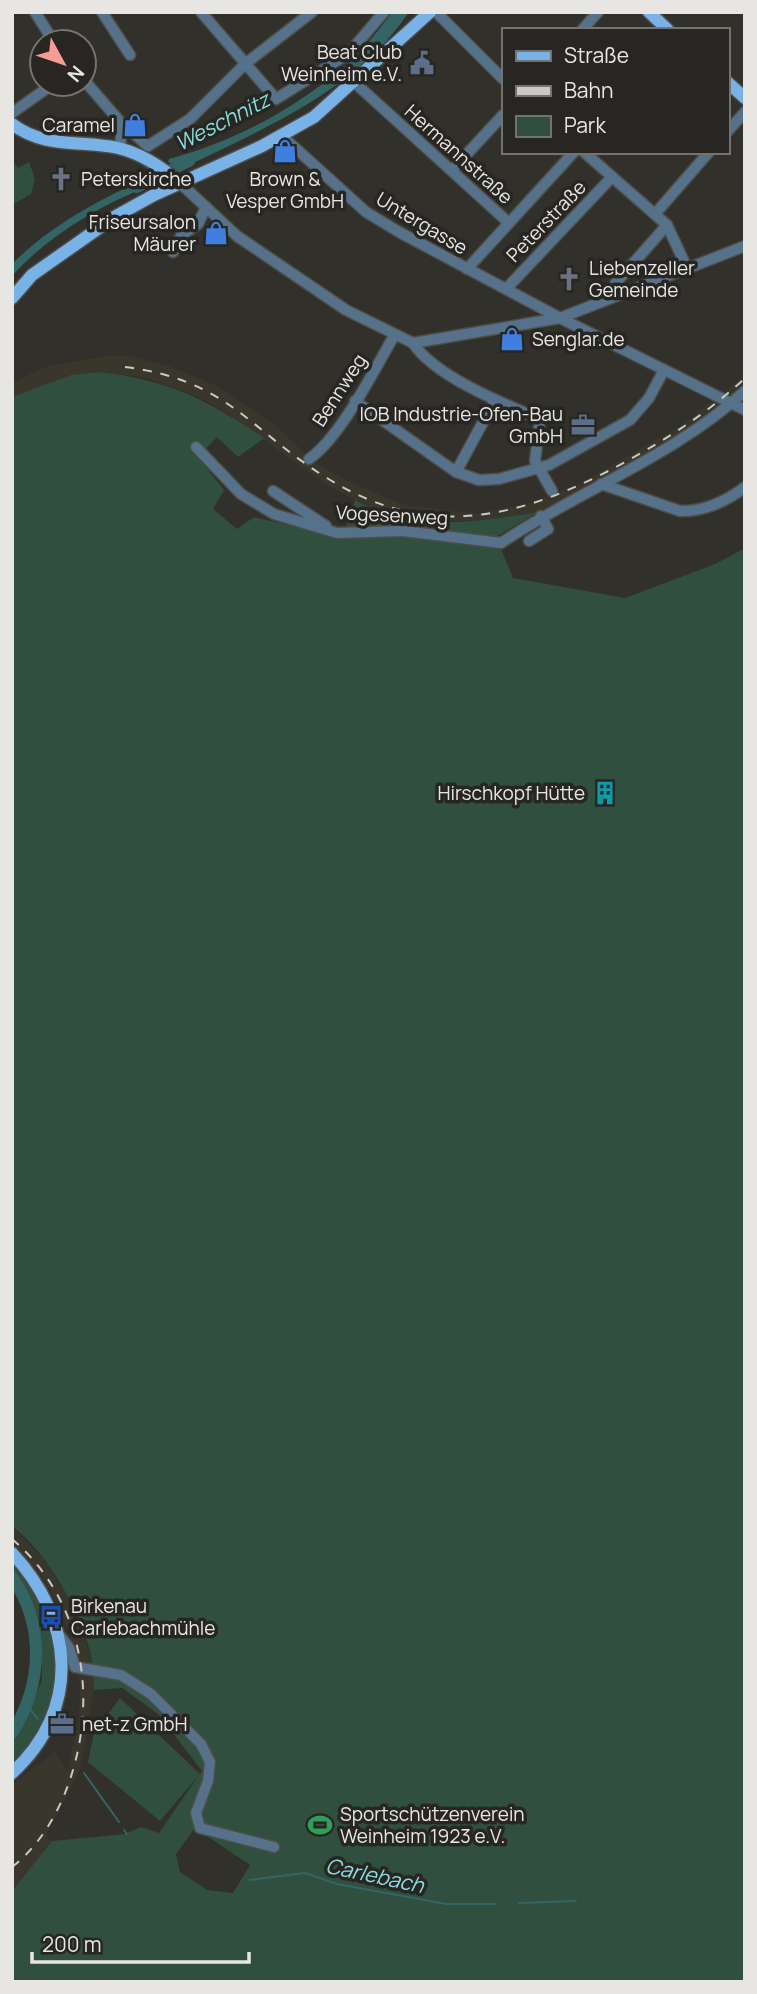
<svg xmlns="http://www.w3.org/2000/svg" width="757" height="1994" font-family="Manrope,sans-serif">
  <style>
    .built { fill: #39372c }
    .green { fill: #304f3e; fill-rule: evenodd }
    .water { fill: #346565 }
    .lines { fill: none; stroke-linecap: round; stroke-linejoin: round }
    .stream { stroke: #346565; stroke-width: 2 }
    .river { stroke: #346565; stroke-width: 12 }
    .minor-casing { stroke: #4e4d48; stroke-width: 13 }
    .major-casing { stroke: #4e4d48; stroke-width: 15 }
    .minor { stroke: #56728b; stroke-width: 10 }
    .major { stroke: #79b2e6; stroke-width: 12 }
    .rail { stroke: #cac9c6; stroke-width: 2; stroke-dasharray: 9 9; stroke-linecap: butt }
    .labels { text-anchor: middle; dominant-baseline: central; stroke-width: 7; stroke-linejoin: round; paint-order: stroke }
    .poi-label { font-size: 19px; fill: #e7e6e3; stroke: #272622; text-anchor: start }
    .street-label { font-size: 19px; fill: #e7e6e3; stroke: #272622 }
    .water-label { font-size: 21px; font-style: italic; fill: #89dedf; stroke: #272622 }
  </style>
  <rect width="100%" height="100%" fill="#31302b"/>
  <g class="built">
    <polygon points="106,356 130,356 169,366 213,384 274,424 315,463 354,484 404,505 478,514 533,502 583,482 685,423 745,375 745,388 688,432 538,512 489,520 429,522 370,509 324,483 220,408 182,390 146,378 101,372 71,375 12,397 12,383 45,367"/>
    <polygon points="12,1526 47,1563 65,1593 90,1653 94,1690 81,1768 46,1835 52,1841 12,1891 12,1785 55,1752 67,1771 79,1719 80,1688 74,1648 59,1605 41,1574 12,1542"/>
  </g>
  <g class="green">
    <polygon points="12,159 18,168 29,162 35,179 31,194 12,205"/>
    <path d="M101,372C171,381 206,399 264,438L238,457L217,437L198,457L224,490L213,509L237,529L254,517L305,529L345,531L355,500C411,533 477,522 538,512L496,537L513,578L625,598L715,564L745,548V1982H12V1891L52,1841L125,1834L141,1827L159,1833L199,1775L160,1821L88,1762L94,1733L120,1698L200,1774L202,1771L158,1714L122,1688L94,1690C93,1678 93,1663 90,1651C76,1606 50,1556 12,1526V397L71,375ZM195,1828L250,1865L233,1893L207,1890L180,1872L176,1854Z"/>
    <path d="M12,1563C69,1620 73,1709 12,1766V1735L28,1714L42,1680V1650L32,1619L12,1589Z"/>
  </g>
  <g class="water">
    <path d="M392,12H409C356,91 263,129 181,169L168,162L169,159C252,137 343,84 392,12Z"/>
    <path d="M150,177L149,186C99,206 49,235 12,276V264C51,225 100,199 150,177Z"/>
  </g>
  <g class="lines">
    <g class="stream">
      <polyline points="145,166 159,175"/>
      <polyline points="27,1706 38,1719"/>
      <polyline points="84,1773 119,1822"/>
      <polyline points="124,1830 127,1834"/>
      <polyline points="249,1880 305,1873 337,1884 446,1904 496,1904"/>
      <polyline points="519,1903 576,1901"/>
    </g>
    <g class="river">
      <polyline points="137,187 189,161"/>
      <path d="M12,1577C45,1625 43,1684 12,1733"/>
    </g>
    <g class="minor-casing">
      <g id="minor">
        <polyline points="35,12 54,42"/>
        <polyline points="102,12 130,55"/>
        <polyline points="201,12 276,99 348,54 384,12"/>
        <polyline points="436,12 503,79"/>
        <polyline points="582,30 598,12"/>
        <polyline points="84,80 122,124 120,149"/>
        <polyline points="355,83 509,223"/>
        <polyline points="12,113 53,84"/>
        <polyline points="123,132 132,132 148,146"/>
        <polyline points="727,132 745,112"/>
        <polyline points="282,136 366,212 399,232 560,318 745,410"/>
        <polyline points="148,146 190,119 245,64 312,12"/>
        <polyline points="584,152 667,225 687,268"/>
        <polyline points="452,170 503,115"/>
        <polyline points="180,183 237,236 346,310 413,343 560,318 745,246"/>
        <polyline points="655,214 709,152"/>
        <polyline points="173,252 181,236 198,224 206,207"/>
        <polyline points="467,269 574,152"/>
        <polyline points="506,289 612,177"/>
        <polyline points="616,296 615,284 667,225"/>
        <path d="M413,343C434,376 504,404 540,419L535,461L552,491"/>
        <polyline points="355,401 456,472 479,480 499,479 549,465 630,420 649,398 664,370"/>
        <path d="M196,447L241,494L274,514L337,533L403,531L501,543C580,490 674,456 745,391"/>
        <path d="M309,459C341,437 374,370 394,336"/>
        <polyline points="456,472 495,400"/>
        <path d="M601,484L680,511C703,512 727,501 745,487"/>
        <polyline points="273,491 326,526"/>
        <polyline points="529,541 548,529 541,516"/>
        <polyline points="60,1636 69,1648 75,1667 121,1675 151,1694 201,1744 210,1762 208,1781 196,1813 200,1828 274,1847"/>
      </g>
    </g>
    <g class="major-casing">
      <g id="major">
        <polyline points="649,12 668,30"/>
        <polyline points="727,82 745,98"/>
        <path d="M12,124C45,149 81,140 118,148C143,154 162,167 180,183"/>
        <polyline points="12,298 32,275 116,216 154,195 262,146 314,117 430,12"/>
        <path d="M12,1553C74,1619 82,1709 12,1773"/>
      </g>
    </g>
    <use href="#minor" class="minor"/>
    <use href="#major" class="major"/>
    <g class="rail">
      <path d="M125,367C228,380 248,429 327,478C432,544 527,516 627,461C670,437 709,412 745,378"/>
      <path d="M12,1539C86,1602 100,1706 65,1793C54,1820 36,1849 12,1867"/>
    </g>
  </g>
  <defs>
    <g id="civic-bare" transform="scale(1.89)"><path d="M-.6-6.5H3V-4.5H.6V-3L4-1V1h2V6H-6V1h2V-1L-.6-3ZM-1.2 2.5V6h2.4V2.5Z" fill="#5c6f8a" stroke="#272622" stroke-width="2.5" paint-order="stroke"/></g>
    <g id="shop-bare" transform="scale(1.89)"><path d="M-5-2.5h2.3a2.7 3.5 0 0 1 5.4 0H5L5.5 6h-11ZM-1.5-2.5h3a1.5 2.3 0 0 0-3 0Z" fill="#3f7fe0" stroke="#272622" stroke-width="2.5" paint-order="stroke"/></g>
    <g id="church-bare" transform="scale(1.89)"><path d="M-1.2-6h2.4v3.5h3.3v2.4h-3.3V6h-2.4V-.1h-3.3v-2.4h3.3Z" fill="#6b7280" stroke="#272622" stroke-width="2.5" paint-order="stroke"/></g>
    <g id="office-bare" transform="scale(1.89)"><path d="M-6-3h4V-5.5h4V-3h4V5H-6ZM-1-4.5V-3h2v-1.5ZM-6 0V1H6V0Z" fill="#5c6f8a" stroke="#272622" stroke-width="2.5" paint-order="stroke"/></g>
    <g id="building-bare" transform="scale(1.89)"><path d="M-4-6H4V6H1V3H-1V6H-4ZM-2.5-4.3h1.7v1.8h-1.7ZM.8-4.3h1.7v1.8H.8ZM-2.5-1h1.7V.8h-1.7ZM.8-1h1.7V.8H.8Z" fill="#0f9aa8" stroke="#272622" stroke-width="2.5" paint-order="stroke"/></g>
    <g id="bus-bare" transform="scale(1.89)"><path d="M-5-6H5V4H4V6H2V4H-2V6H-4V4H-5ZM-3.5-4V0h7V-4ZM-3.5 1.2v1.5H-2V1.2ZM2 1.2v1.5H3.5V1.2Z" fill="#1a4fb4" stroke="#272622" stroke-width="2.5" paint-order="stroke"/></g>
    <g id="stadium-bare" transform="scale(1.89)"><path d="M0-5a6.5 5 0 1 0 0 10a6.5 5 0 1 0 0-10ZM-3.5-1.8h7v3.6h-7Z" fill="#2e9e5b" stroke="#272622" stroke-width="2.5" paint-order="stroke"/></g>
  </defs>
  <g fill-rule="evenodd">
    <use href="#civic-bare" x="422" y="63"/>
    <use href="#shop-bare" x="135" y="125"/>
    <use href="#shop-bare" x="285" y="151"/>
    <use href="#church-bare" x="61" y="179"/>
    <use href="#shop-bare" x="216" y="233"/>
    <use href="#church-bare" x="569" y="279"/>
    <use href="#shop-bare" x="512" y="339"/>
    <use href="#office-bare" x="583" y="425"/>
    <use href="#building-bare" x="605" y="793"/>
    <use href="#bus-bare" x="51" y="1617"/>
    <use href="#office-bare" x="62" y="1724"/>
    <use href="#stadium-bare" x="320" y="1825"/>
  </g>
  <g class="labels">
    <g class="poi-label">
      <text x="402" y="52" text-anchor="end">Beat Club<tspan x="402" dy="22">Weinheim e.V.</tspan></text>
      <text x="115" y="125" text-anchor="end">Caramel</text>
      <text x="81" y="179">Peterskirche</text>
      <text x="285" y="179" text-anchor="middle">Brown &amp;<tspan x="285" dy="22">Vesper GmbH</tspan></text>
      <text x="196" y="222" text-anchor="end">Friseursalon<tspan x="196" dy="22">Mäurer</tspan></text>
      <text x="589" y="268">Liebenzeller<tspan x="589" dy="22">Gemeinde</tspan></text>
      <text x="532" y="339">Senglar.de</text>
      <text x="563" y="414" text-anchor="end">IOB Industrie-Ofen-Bau<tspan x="563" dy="22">GmbH</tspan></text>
      <text x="585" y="793" text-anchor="end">Hirschkopf Hütte</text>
      <text x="71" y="1606">Birkenau<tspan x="71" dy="22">Carlebachmühle</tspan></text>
      <text x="82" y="1724">net-z GmbH</text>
      <text x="340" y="1814">Sportschützenverein<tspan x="340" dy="22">Weinheim 1923 e.V.</tspan></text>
    </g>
    <g class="street-label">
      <text transform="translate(459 154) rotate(42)">Hermannstraße</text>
      <text transform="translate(546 221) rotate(-46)">Peterstraße</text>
      <text transform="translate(422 223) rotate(31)">Untergasse</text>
      <text transform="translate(339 390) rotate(-57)">Bennweg</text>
      <text transform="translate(392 515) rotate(3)">Vogesenweg</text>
    </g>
    <g class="water-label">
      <text transform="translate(222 121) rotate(-27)">Weschnitz</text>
      <text transform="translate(375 1875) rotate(12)">Carlebach</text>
    </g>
  </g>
  <rect width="757" height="1994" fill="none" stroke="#e7e6e3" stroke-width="28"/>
  <rect x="502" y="28" width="228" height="126" fill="#272622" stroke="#74736f" stroke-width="2"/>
  <rect x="516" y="51" width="35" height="10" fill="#79b2e6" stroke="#74736f" stroke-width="2"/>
  <text x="564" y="63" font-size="21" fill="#e7e6e3">Straße</text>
  <rect x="516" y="86" width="35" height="10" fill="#cac9c6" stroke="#74736f" stroke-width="2"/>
  <text x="564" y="98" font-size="21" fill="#e7e6e3">Bahn</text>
  <rect x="516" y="116" width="35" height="21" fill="#304f3e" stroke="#74736f" stroke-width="2"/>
  <text x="564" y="133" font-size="21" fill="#e7e6e3">Park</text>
  <g transform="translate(63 63) rotate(130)"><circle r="33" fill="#272622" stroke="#74736f" stroke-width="2"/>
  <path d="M0-5L12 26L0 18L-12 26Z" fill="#f59c93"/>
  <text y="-10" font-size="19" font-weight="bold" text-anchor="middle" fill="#e7e6e3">N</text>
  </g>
  <path d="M32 1952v10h217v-10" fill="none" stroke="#e7e6e3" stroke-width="3.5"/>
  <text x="42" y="1952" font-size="21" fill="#e7e6e3" stroke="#272622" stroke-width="5" paint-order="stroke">200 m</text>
</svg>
